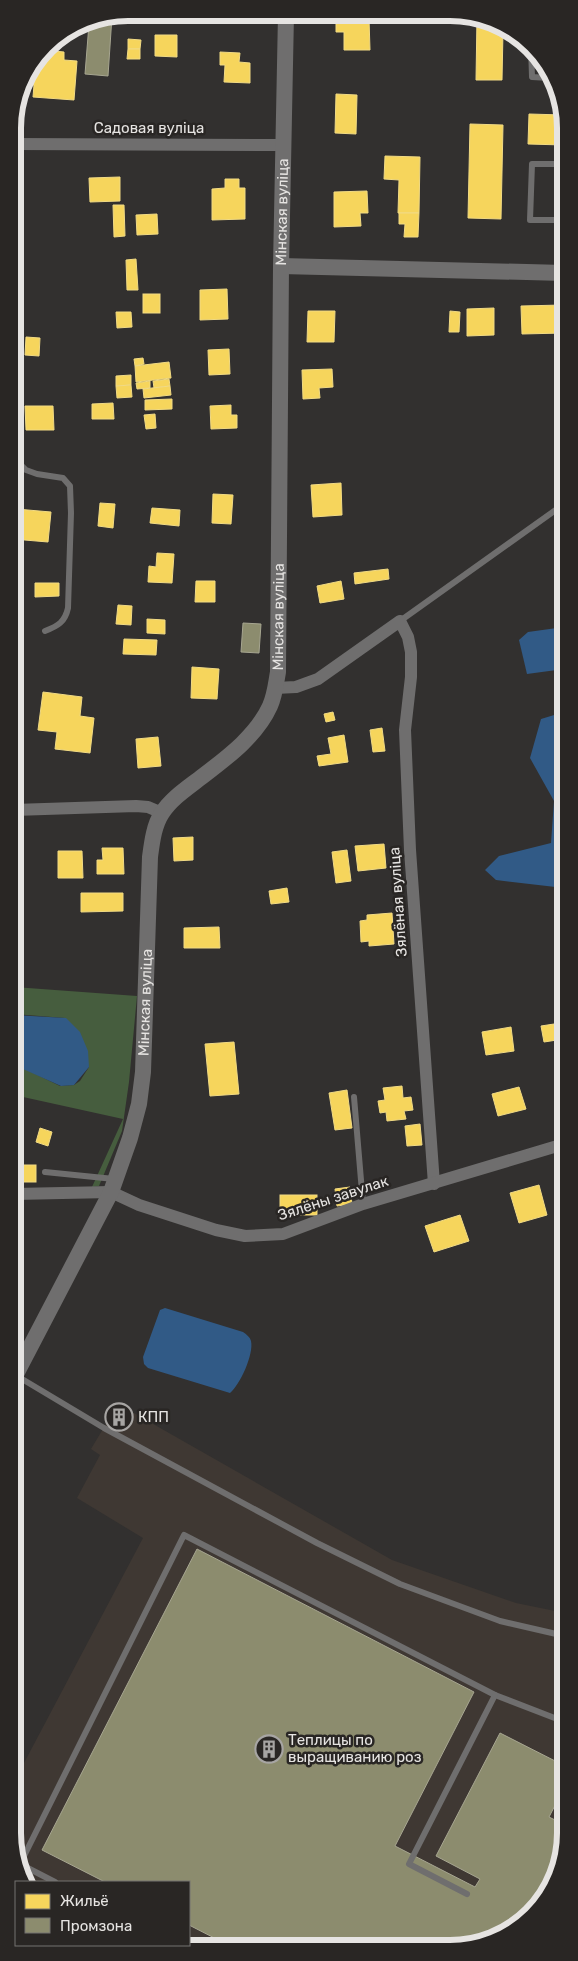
<svg xmlns="http://www.w3.org/2000/svg" width="578" height="1961" font-family="Rubik,sans-serif">
  <style>
    .built { fill: #3f3833 }
    .green { fill: #465d3e }
    .water { fill: #315a86 }
    .homes { fill: #f6d55c; stroke: #f1da84 }
    .industry { fill: #8c8c6e; stroke: #a7a691 }
    .lines { fill: none; stroke-linecap: round; stroke-linejoin: round }
    .path { stroke: #6f6e6e; stroke-width: 2.5; stroke-dasharray: 4 4; stroke-linecap: butt }
    .service { stroke: #6f6e6e; stroke-width: 6 }
    .minor { stroke: #6f6e6e; stroke-width: 12 }
    .tertiary { stroke: #6f6e6e; stroke-width: 16 }
    .labels { text-anchor: middle; dominant-baseline: central; stroke-width: 5; stroke-linejoin: round; paint-order: stroke }
    .street-label { font-size: 15px; fill: #e6e4e2; stroke: #292624 }
    .poi-label { font-size: 15px; fill: #e6e4e2; stroke: #292624; text-anchor: start }
    .rim { fill: none; stroke: #e6e4e2; stroke-width: 6 }
  </style>
  <rect width="100%" height="100%" fill="#32302f"/>
  <polygon class="built" points="118,1404 392,1560 516,1603 565,1613 565,1840 537,1909 472,1946 138,1946 135,1945 189,1945 189,1882 29,1882 15,1855 15,1780 143,1538 77,1498 100,1455 91,1449"/>
  <polygon class="green" points="14,987 137,996 129,1082 122,1131 99,1186 92,1187 123,1119 14,1095 14,1065 15,1064 60,1086 74,1085 80,1081 89,1067 65,1018 14,1014"/>
  <g class="water">
    <polygon points="564,627 564,669 527,674 519,640 528,632"/>
    <polygon points="564,712 564,888 496,880 485,870 499,856 551,843 554,801 530,758 541,719"/>
    <polygon points="14,1015 66,1018 80,1032 88,1051 89,1067 74,1085 61,1086 14,1065"/>
    <path d="M165,1308L243,1332C247,1335 250,1337 251,1341C254,1354 240,1385 230,1393L148,1368L144,1364L143,1357L160,1310Z"/>
  </g>
  <g class="homes">
    <polygon points="336,14 354,14 354,20 369,19 370,50 344,50 344,32 336,32"/>
    <polygon points="477,17 503,31 502,80 476,80"/>
    <polygon points="155,35 177,35 177,57 155,56"/>
    <polygon points="128,39 141,40 140,49 128,49"/>
    <polygon points="128,49 140,49 140,59 127,59"/>
    <polygon points="44,50 64,52 64,60 77,61 74,100 33,97 34,85 22,83"/>
    <polygon points="220,52 240,53 239,62 250,63 250,83 224,82 225,65 220,65"/>
    <polygon points="336,94 357,95 356,134 335,133"/>
    <polygon points="529,114 563,115 563,145 528,144"/>
    <polygon points="470,124 503,125 501,219 468,218"/>
    <polygon points="385,156 420,157 419,213 398,213 399,180 384,179"/>
    <rect x="13" y="176" width="9" height="20"/>
    <polygon points="120,177 120,201 90,202 89,178"/>
    <polygon points="225,179 239,179 239,188 245,188 245,219 212,220 212,189 225,188"/>
    <polygon points="367,191 368,213 360,213 361,226 334,227 334,192"/>
    <polygon points="113,205 124,205 125,236 114,237"/>
    <polygon points="399,213 419,213 418,237 404,237 405,224 399,224"/>
    <polygon points="157,214 158,234 137,235 136,215"/>
    <polygon points="136,259 138,290 127,290 126,260"/>
    <polygon points="227,289 228,319 200,320 200,290"/>
    <rect x="143" y="294" width="17" height="19"/>
    <polygon points="562,305 563,333 522,334 521,306"/>
    <polygon points="494,308 494,335 467,336 467,309"/>
    <polygon points="308,311 335,311 334,342 307,342"/>
    <polygon points="450,311 460,312 459,332 449,332"/>
    <polygon points="116,312 131,312 132,327 117,328"/>
    <polygon points="26,337 40,338 39,356 25,355"/>
    <polygon points="229,349 230,374 209,375 208,350"/>
    <polygon points="143,358 144,364 135,366 134,359"/>
    <polygon points="169,362 171,378 136,382 135,366"/>
    <polygon points="332,369 333,387 319,388 320,398 303,399 302,370"/>
    <polygon points="131,375 131,385 116,386 116,376"/>
    <polygon points="169,379 170,386 154,388 153,381"/>
    <polygon points="150,381 150,388 137,389 136,383"/>
    <polygon points="131,385 132,397 117,398 116,386"/>
    <polygon points="170,386 171,395 144,398 143,389"/>
    <polygon points="172,399 172,409 145,410 145,400"/>
    <polygon points="113,403 114,419 92,419 92,404"/>
    <polygon points="231,405 231,415 237,415 237,428 211,429 210,406"/>
    <polygon points="25,406 53,406 54,430 26,430"/>
    <polygon points="155,414 156,428 146,429 144,415"/>
    <polygon points="341,483 342,515 313,517 311,485"/>
    <polygon points="213,494 233,495 231,524 212,523"/>
    <polygon points="100,503 115,504 113,528 98,526"/>
    <polygon points="152,508 180,510 179,526 150,523"/>
    <polygon points="16,509 51,512 48,542 13,539"/>
    <polygon points="157,553 174,554 172,583 148,582 149,566 156,567"/>
    <polygon points="388,569 389,579 355,584 354,573"/>
    <polygon points="196,581 215,581 215,602 195,602"/>
    <polygon points="341,581 344,599 320,603 317,586"/>
    <polygon points="35,583 59,583 59,596 35,597"/>
    <polygon points="118,605 132,606 131,625 116,624"/>
    <polygon points="147,619 165,620 165,634 147,633"/>
    <polygon points="124,639 157,640 156,655 123,654"/>
    <polygon points="192,667 219,669 217,699 191,698"/>
    <polygon points="43,692 82,697 80,716 94,718 90,753 55,749 57,732 38,730"/>
    <polygon points="333,712 335,720 326,722 324,714"/>
    <polygon points="382,728 385,751 373,752 370,730"/>
    <polygon points="344,735 348,762 319,766 317,756 331,754 328,738"/>
    <polygon points="158,737 161,766 138,768 136,739"/>
    <polygon points="193,837 193,860 174,861 173,838"/>
    <polygon points="384,844 386,868 358,871 355,846"/>
    <polygon points="102,848 123,848 124,874 97,874 97,860 103,860"/>
    <polygon points="347,850 351,881 336,883 332,852"/>
    <polygon points="58,851 82,851 83,878 58,878"/>
    <polygon points="287,888 289,902 271,904 269,891"/>
    <polygon points="81,893 123,893 123,911 81,912"/>
    <polygon points="392,913 394,944 369,946 369,941 361,942 360,921 367,920 367,915"/>
    <polygon points="219,927 220,948 184,948 184,928"/>
    <polygon points="554,1024 557,1040 544,1042 541,1026"/>
    <polygon points="511,1027 514,1051 486,1055 482,1032"/>
    <polygon points="234,1042 239,1094 210,1096 205,1044"/>
    <polygon points="402,1086 403,1098 411,1097 413,1110 404,1111 406,1119 387,1121 386,1112 380,1113 378,1101 385,1100 383,1088"/>
    <polygon points="519,1087 526,1109 498,1116 492,1094"/>
    <polygon points="347,1090 352,1128 335,1130 329,1093"/>
    <polygon points="564,1101 564,1125 561,1126 556,1103"/>
    <polygon points="420,1124 422,1145 407,1146 405,1126"/>
    <polygon points="40,1128 52,1132 48,1146 36,1142"/>
    <rect x="14" y="1165" width="22" height="17"/>
    <polygon points="539,1185 547,1215 519,1223 510,1193"/>
    <polygon points="350,1187 352,1204 337,1206 335,1189"/>
    <rect x="280" y="1195" width="37" height="20"/>
    <polygon points="460,1215 469,1241 434,1252 425,1226"/>
  </g>
  <g class="industry">
    <polygon points="112,16 108,76 85,74 89,24 80,24 84,21"/>
    <polygon points="243,623 261,624 259,653 241,652"/>
    <polygon points="116,1409 127,1417 123,1424 111,1416"/>
    <polygon points="197,1549 474,1692 395,1846 475,1887 480,1879 436,1856 500,1733 565,1766 565,1786 549,1817 565,1825 565,1840 537,1909 472,1946 230,1946 189,1925 189,1882 105,1882 42,1850"/>
  </g>
  <g class="lines">
    <polyline class="path" points="104,1945 107,1946"/>
    <g class="service">
      <polyline points="531,46 532,77 549,78"/>
      <polyline points="563,164 532,164 530,220 563,220"/>
      <path d="M15,459L26,470L37,474L63,478L70,486L71,513L68,608C65,622 58,626 45,631"/>
      <polyline points="400,621 564,504"/>
      <polyline points="354,1097 363,1204"/>
      <polyline points="45,1172 114,1179"/>
      <polyline points="17,1376 104,1428 317,1543 400,1584 500,1621 565,1636"/>
      <polyline points="55,1882 20,1864 184,1535 495,1695 565,1722"/>
      <polyline points="467,1894 409,1864 495,1695"/>
      <polyline points="173,1945 175,1946"/>
    </g>
    <g class="minor">
      <polyline points="13,144 284,145"/>
      <polyline points="13,459 15,459"/>
      <polyline points="275,688 296,687 318,679 400,621 408,637 411,652 411,677 405,730 410,850 434,1184"/>
      <polyline points="14,810 136,806 148,807 162,813"/>
      <polyline points="14,1194 111,1192 139,1205 216,1230 245,1236 283,1234 363,1204 564,1144"/>
    </g>
    <g class="tertiary">
      <polyline points="281,266 564,273"/>
      <path id="s1" d="M14,1378L111,1192L130,1138L139,1104L143,1072L150,857C152,842 154,825 162,813C171,799 186,789 199,779C225,759 256,737 270,706C275,695 276,683 278,672L281,266L286,14"/>
    </g>
  </g>
  <defs>
    <g id="building-ring" transform="scale(1.4375)"><circle r="9.5" fill="#292624" stroke="#a7a5a3" stroke-width="1.5"/><path d="M-4-6H4V6H1V3H-1V6H-4ZM-2.5-4.3h1.7v1.8h-1.7ZM.8-4.3h1.7v1.8H.8ZM-2.5-1h1.7V.8h-1.7ZM.8-1h1.7V.8H.8Z" fill="#a7a5a3"/></g>
  </defs>
  <g fill-rule="evenodd">
    <use href="#building-ring" x="119" y="1417"/>
    <use href="#building-ring" x="269" y="1749"/>
  </g>
  <g class="labels">
    <g class="street-label">
      <text x="149" y="128">Садовая вуліца</text>
      <text stroke="none"><textPath href="#s1" startOffset="1244">Мінская вуліца</textPath></text>
      <text stroke="none"><textPath href="#s1" startOffset="839">Мінская вуліца</textPath></text>
      <text transform="translate(398 902) rotate(-94)">Зялёная вуліца</text>
      <text stroke="none"><textPath href="#s1" startOffset="404">Мінская вуліца</textPath></text>
      <text transform="translate(333 1198) rotate(-18)">Зялёны завулак</text>
    </g>
    <g class="poi-label">
      <text x="138" y="1417">КПП</text>
      <text x="288" y="1740">Теплицы по<tspan x="288" dy="17">выращиванию роз</tspan></text>
    </g>
  </g>
  <path d="M0 0H578V1961H0ZM128 21H450A107 107 0 0 1 557 128V1833A107 107 0 0 1 450 1940H128A107 107 0 0 1 21 1833V128A107 107 0 0 1 128 21Z" fill="#292624" fill-rule="evenodd"/>
  <path class="rim" d="M128 21H450A107 107 0 0 1 557 128V1833A107 107 0 0 1 450 1940H128A107 107 0 0 1 21 1833V128A107 107 0 0 1 128 21Z"/>
  <rect x="15" y="1881" width="175" height="65" fill="#292624" stroke="#757270"/>
  <rect x="25" y="1894" width="25" height="15" fill="#f6d55c" stroke="#757270"/>
  <text x="60" y="1906" font-size="15" fill="#e6e4e2">Жильё</text>
  <rect x="25" y="1918" width="25" height="15" fill="#8c8c6e" stroke="#757270"/>
  <text x="60" y="1931" font-size="15" fill="#e6e4e2">Промзона</text>
</svg>
